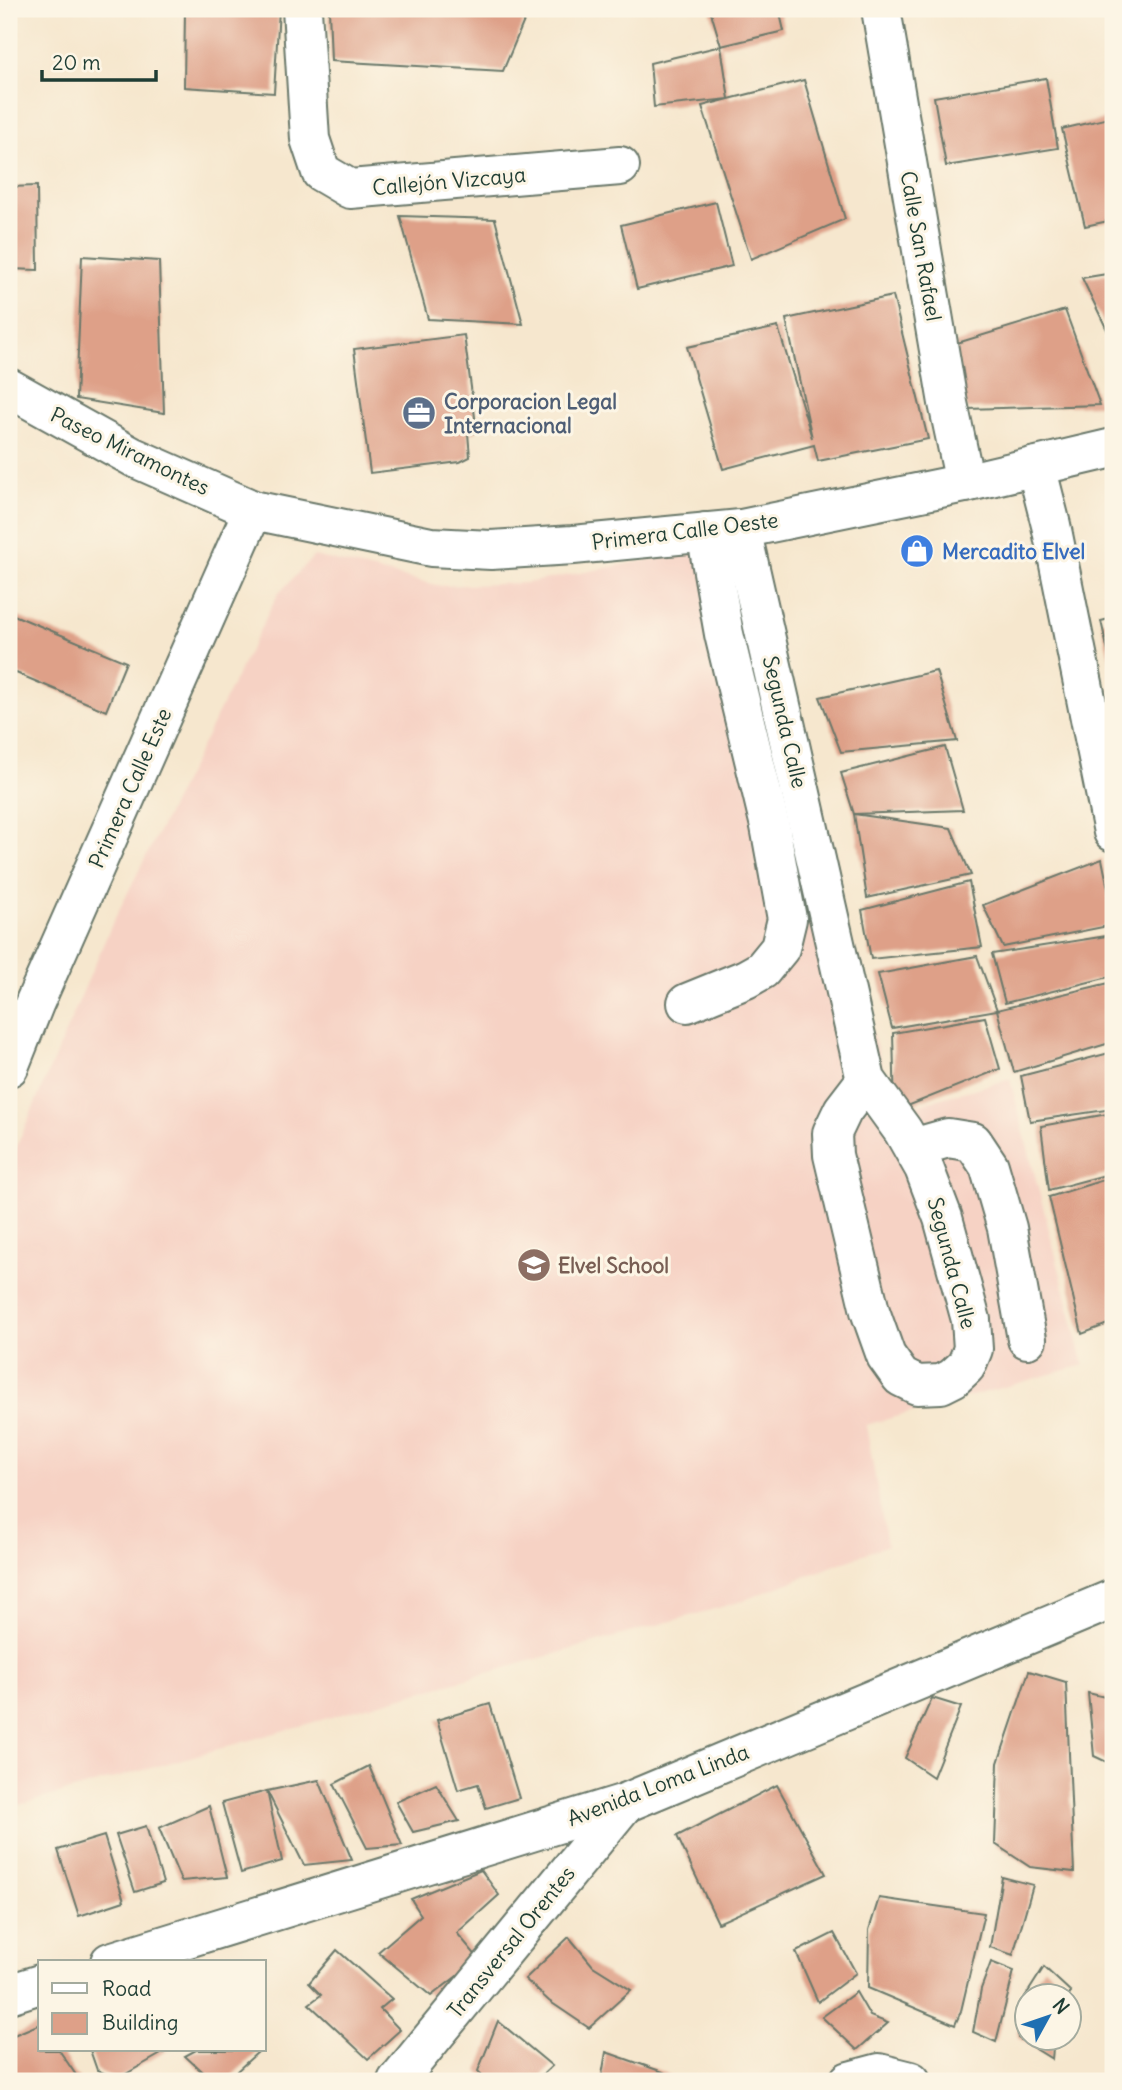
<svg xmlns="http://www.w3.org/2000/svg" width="1122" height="2090" font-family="Delius,sans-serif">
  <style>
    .built { fill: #f6d2c4 }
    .building { fill: #dea088 }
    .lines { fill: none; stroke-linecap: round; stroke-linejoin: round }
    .minor-casing { stroke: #6a786a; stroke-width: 42 }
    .minor { stroke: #fff; stroke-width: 38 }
    .labels { text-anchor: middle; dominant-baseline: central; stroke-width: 6; stroke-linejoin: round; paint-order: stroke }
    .street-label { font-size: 21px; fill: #1f3d34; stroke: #fcf5e5 }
    .service-label { font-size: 21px; font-weight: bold; fill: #4e5e75; stroke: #fcf5e5; text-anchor: start }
    .shop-label { font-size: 21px; font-weight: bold; fill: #366cbe; stroke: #fcf5e5; text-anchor: start }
    .education-label { font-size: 21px; font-weight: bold; fill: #785e54; stroke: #fcf5e5; text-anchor: start }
  </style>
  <rect width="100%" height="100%" fill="#fcf5e5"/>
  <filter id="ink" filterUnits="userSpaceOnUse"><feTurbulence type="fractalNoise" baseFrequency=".0143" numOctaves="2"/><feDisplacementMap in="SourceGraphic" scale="14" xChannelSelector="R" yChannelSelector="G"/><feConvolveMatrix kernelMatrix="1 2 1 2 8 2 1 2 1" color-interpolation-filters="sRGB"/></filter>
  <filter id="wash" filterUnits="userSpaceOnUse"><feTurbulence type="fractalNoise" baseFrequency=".00686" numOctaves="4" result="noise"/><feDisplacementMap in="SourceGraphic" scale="28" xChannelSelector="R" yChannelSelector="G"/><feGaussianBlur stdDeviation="1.57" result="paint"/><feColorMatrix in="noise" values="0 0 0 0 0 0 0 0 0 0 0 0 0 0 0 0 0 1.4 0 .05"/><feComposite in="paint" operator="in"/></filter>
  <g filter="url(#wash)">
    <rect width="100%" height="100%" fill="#f6e7ce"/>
    <polygon class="built" points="732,544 895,1111 1010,1079 1084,1365 866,1425 887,1545 739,1602 9,1808 9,1164 112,924 278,594 314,556 441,586 527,583"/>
    <g id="blocks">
      <g class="building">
        <polygon points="185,9 279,9 274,93 184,87"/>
        <polygon points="329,9 529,9 503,71 331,61"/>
        <polygon points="710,9 779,9 784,31 721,46 729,99 804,80 845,219 751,259 702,106 729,99 654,107 650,63 721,46"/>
        <polygon points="1046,78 1058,148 946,166 934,97"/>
        <polygon points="1113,117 1113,220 1085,226 1062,129"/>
        <polygon points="37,186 38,270 9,269 9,187"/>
        <polygon points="716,202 732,266 637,289 621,225"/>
        <polygon points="400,216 495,219 523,324 428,319"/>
        <polygon points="82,256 159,261 164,413 76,399"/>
        <polygon points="1113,273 1113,342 1082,278"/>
        <polygon points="893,296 928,439 818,461 814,445 723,469 687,347 778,327 812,438 786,319"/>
        <polygon points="1065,310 1100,405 967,409 954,344"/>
        <polygon points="464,335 477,432 468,433 470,457 460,462 370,473 354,349"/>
        <polygon points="9,613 126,662 106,711 9,670"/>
        <polygon points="1113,618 1113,669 1112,669 1101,621"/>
        <polygon points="936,671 957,741 841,752 820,697"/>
        <polygon points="945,747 963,810 854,814 841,773"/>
        <polygon points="854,814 951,828 971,875 867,898"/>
        <polygon points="1102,859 1113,913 1113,925 1003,947 983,905"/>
        <polygon points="969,882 982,947 871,959 862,910"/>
        <polygon points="1113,935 1113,976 1005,1003 992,954"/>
        <polygon points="977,956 997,1010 892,1028 878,974"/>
        <polygon points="1113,982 1113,1042 1014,1072 997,1010"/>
        <polygon points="985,1017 1000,1069 895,1111 893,1033"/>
        <polygon points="1113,1052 1113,1109 1030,1121 1021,1076"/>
        <polygon points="1113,1113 1113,1173 1049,1190 1041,1126"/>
        <polygon points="1113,1177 1113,1322 1082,1334 1049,1197"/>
        <polygon points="1029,1671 1066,1682 1074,1872 1030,1867 995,1844 998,1763"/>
        <polygon points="1088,1693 1109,1698 1113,1694 1113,1765 1094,1756"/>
        <polygon points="932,1698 961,1707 933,1777 905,1758"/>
        <polygon points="490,1704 519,1798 486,1808 478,1784 458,1790 437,1720"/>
        <polygon points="369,1766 402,1845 367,1848 334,1784"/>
        <polygon points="319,1780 352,1860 304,1865 267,1791"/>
        <polygon points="436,1784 459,1821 413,1832 396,1802"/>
        <polygon points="777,1785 826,1874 718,1923 677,1836"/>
        <polygon points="267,1791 282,1861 241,1873 222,1803"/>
        <polygon points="209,1806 227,1877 181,1881 159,1828"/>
        <polygon points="146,1826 163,1883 135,1892 116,1835"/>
        <polygon points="104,1836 124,1901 79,1916 58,1850"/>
        <polygon points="481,1870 499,1895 457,1933 479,1959 431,1996 378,1952 421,1915 411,1899"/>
        <polygon points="1002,1877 1033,1885 1013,1955 990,1947"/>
        <polygon points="879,1898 984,1913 961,2011 955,2025 868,1988 869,1930"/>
        <polygon points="834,1933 856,1973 818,2002 796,1952"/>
        <polygon points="569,1937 593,1966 631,1990 589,2028 549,2001 525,1979"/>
        <polygon points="337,1950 392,1999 380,2009 400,2030 368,2059 309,2004 321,1995 309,1983"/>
        <polygon points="991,1962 1014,1971 996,2042 973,2032 981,1989"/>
        <polygon points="1044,1967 1071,1992 1069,1996 1028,1996 1028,2038 1054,2038 1052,2059 1018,2038 1021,2003"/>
        <polygon points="856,1992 870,2016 888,2023 857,2050 822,2017"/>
        <polygon points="498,2021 552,2066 536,2081 487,2081 478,2071"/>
        <polygon points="40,2024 40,2050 59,2050 80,2081 9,2081 9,2037"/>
        <polygon points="90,2050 168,2050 117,2079 97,2070"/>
        <polygon points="196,2050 256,2050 258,2052 226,2081 212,2081 185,2056"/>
        <polygon points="606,2052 663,2072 679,2081 601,2081"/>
      </g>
    </g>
  </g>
  <g filter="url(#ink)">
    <use href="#blocks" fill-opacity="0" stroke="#6a786a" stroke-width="2"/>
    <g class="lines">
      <g class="minor-casing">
        <g id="minor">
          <polyline points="302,9 310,139 321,172 350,189 620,166"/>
          <polyline points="881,9 948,403 965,483"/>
          <polyline points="9,388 133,457 253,510 431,547 491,550 573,545 741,529 965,483 1113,448"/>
          <polyline points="1036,466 1051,525 1113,832"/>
          <polyline points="741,529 866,1080 903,1131 924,1168 943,1218 971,1320 973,1349 966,1366 953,1378 941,1384 917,1385 901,1377 886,1356 870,1311 833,1155 832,1133 843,1110 866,1080"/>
          <polyline points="687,1003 746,979 762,970 780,948 787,919 770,826 724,634 706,532"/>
          <polyline points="9,1067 35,1002 253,510"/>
          <polyline points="913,1148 948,1138 973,1142 989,1166 1007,1228 1027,1339"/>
          <polyline points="110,1962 625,1803 1113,1599"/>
          <polyline points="9,1994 40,1984"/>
          <polyline points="397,2081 625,1803"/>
          <polyline points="849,2081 879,2073 911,2081"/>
        </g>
      </g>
      <use href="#minor" class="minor"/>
    </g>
  </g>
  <defs>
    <g id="office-disc" transform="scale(1.75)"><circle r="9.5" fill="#5c6f8a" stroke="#fcf5e5"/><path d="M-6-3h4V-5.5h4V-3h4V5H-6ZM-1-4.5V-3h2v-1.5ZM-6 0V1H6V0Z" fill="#fff"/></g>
    <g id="shop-disc" transform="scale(1.75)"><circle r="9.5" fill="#3f7fe0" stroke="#fcf5e5"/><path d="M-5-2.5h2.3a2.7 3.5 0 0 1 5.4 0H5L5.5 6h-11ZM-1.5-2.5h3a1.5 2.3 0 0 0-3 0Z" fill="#fff"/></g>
    <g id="school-disc" transform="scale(1.75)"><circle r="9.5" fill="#8d6e63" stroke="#fcf5e5"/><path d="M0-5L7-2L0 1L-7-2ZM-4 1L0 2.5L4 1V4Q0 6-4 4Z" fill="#fff"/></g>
  </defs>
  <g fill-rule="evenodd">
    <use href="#office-disc" x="419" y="413"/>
    <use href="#shop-disc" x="917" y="551"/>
    <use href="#school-disc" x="534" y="1265"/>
  </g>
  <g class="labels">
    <g class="street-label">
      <text transform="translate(449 181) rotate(-5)">Callejón Vizcaya</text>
      <text transform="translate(921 246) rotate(80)">Calle San Rafael</text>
      <text transform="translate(130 451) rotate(26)">Paseo Miramontes</text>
      <text transform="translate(685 531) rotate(-7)">Primera Calle Oeste</text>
      <text transform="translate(785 722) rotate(77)">Segunda Calle</text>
      <text transform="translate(130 788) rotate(-66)">Primera Calle Este</text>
      <text transform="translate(952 1263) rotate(75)">Segunda Calle</text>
      <text transform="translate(658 1785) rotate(-21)">Avenida Loma Linda</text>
      <text transform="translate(511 1942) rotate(-51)">Transversal Orentes</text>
    </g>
    <g class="service-label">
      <text x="444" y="401">Corporacion Legal<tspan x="444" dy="24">Internacional</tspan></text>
    </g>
    <g class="shop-label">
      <text x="942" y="551">Mercadito Elvel</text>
    </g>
    <g class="education-label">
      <text x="558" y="1265">Elvel School</text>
    </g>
  </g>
  <rect width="1122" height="2090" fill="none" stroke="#fcf5e5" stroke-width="35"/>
  <rect x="38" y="1960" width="228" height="91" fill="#fcf5e5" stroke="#a4ab9e" stroke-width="2"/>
  <rect x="52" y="1983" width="35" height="10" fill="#ffffff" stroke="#a4ab9e" stroke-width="2"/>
  <text x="102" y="1996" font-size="21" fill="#1f3d34">Road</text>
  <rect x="52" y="2013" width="35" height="21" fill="#dea088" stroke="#a4ab9e" stroke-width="2"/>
  <text x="102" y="2030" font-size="21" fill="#1f3d34">Building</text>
  <g transform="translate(1048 2017) rotate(50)"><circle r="33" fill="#fcf5e5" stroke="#a4ab9e" stroke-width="2"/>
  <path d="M0-5L12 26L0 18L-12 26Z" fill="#1f6fb2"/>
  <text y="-10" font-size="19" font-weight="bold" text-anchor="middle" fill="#1f3d34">N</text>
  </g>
  <path d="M42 70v10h114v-10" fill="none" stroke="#1f3d34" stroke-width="3.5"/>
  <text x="52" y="70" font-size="21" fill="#1f3d34" stroke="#fcf5e5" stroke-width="5" paint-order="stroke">20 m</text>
</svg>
